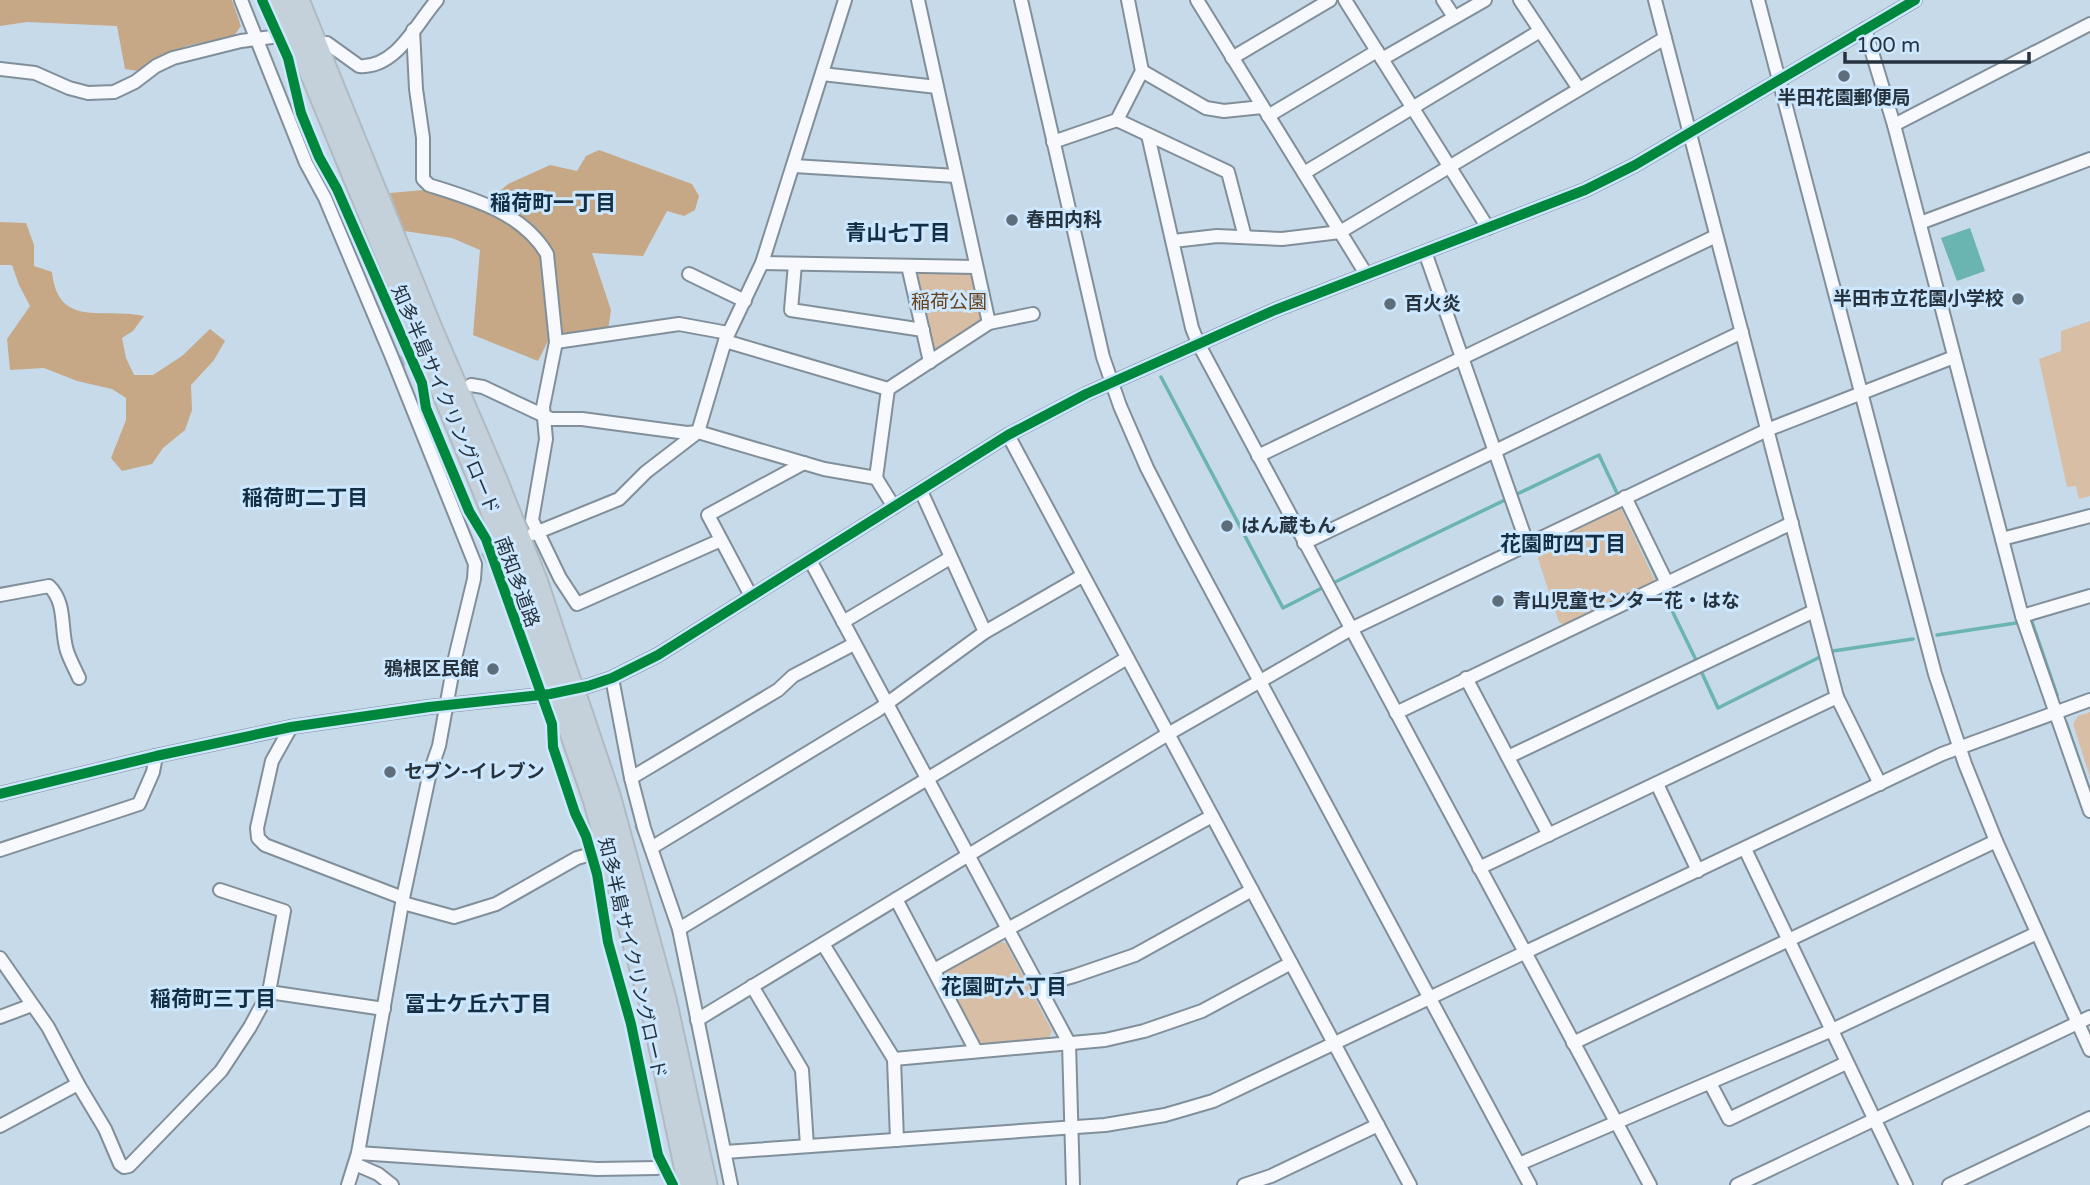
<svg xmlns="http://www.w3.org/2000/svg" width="2090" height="1185" font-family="'Varela Round','Noto Sans JP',sans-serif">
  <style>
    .green { fill: #d8bea5 }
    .forest { fill: #c6a886 }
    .water { fill: #6ab4b1 }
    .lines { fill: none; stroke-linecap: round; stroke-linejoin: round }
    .stream { stroke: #6ab4b1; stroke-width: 3.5 }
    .minor-tunnel { stroke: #a7b9c8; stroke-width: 12; stroke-dasharray: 12 6; stroke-linecap: butt }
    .minor-casing { stroke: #818f9a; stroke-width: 16 }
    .highway-casing { stroke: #b0bac2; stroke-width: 23 }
    .minor { stroke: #f7f9fc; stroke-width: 12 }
    .highway { stroke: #c4d1db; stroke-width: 19 }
    .highway-bridge-casing { stroke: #b0bac2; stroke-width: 23; stroke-linecap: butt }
    .highway-bridge { stroke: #c4d1db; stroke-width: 19 }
    .cycleway-casing { stroke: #cce7fe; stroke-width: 15 }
    .cycleway { stroke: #00873e; stroke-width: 10 }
    .poi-dot { fill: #5e6d7a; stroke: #cce7fe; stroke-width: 2.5 }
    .labels { text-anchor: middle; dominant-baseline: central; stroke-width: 6; stroke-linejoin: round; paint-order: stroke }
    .poi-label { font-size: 19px; font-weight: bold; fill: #26333e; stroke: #cce7fe; text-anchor: start }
    .park-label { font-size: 19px; fill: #67421b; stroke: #cce7fe }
    .street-label { font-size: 19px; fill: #26333e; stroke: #cce7fe }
    .neighbourhood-label { font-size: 21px; font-weight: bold; fill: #122f46; stroke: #cce7fe }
  </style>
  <rect width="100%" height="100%" fill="#c7daea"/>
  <g class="green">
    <polygon points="918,272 968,272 973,276 982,318 980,323 939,349 931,347 915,275"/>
    <polygon points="2090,321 2090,496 2079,499 2076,486 2067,487 2039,359 2061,351 2061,331"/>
    <polygon points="1621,508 1655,581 1564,625 1559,622 1538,559 1541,547"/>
    <polygon points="2090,712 2090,777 2073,724 2078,716"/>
    <polygon points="1001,942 1006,943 1052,1031 1048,1039 985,1045 979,1042 945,976 947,970"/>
  </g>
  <g class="forest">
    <polygon points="0,0 232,0 241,26 234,36 186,46 138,71 125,69 117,26 27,22 0,26"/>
    <polygon points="599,150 692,184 699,196 695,210 684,216 667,211 643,256 592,253 611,310 608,330 549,339 538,361 473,335 480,250 452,238 404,231 390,193 423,190 488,209 492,198 508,184 550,165 577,171 586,156"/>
    <path d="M0,222L26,223L34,245V266L52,272C58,329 103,307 144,316L133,331L122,338L126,358L134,375H153L182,356L210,329L225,341L214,360L191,385L192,410L185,430L163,448L152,464L122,471L111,458L126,420V398L112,389L77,381L44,368L10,370L7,339L30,306L19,285L12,265H0Z"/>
  </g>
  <polygon class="water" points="1970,228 1985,271 1957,281 1941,238"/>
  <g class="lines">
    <g class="stream">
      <polyline points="1161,377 1283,608 1322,588"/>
      <polyline points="1515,495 1599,455 1617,493"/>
      <polyline points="1631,523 1657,578"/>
      <polyline points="1333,583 1505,500"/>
      <polyline points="1663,592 1696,660"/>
      <polyline points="2032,622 2057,695"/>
      <polyline points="1937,635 2016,623"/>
      <polyline points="1833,651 1913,639"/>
      <polyline points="1701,671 1718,708 1820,657"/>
      <polyline points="2066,722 2089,789"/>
    </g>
    <g class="minor-tunnel">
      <polyline points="394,360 437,374"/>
      <polyline points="484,559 512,545"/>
      <polyline points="588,855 644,828"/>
    </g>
    <g class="minor-casing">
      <g id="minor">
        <polyline points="241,0 306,163 325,198 391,355 475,564 474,579 455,658 439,746 430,772 403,898 358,1153 348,1185"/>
        <polyline points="918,0 989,323"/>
        <polyline points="1021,0 1103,357 1120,406 1147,468 1183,538 1530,1185"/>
        <polyline points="1197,0 1366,274"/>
        <polyline points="1345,0 1488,228"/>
        <polyline points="1443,0 1454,17"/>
        <polyline points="1520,0 1579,89"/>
        <polyline points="1655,0 1837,697 1880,784"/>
        <polyline points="1758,0 1935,674 1965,764 1996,841 2090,1050"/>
        <polyline points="1865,29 1894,125 2022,616 2090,811"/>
        <path d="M413,30L416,89L423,138V179L429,185C473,199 522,212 547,254L556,342L543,407L546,439L532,520L560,578L577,604L721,540"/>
        <path d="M327,43L359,66C396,69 416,24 437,0"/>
        <polyline points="1232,58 1330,0"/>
        <polyline points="1382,59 1485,0"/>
        <polyline points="0,69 35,73 69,88 88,93 114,92 135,82 156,66 173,58 241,41 272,37"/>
        <polyline points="1142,71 1206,108 1224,111 1262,107"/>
        <polyline points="822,74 937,87"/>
        <polyline points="1268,116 1377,51"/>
        <polyline points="1117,120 1228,172 1245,237"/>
        <polyline points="1894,125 2090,24"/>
        <polyline points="1148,135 1192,328 1198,343 1650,1185"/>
        <polyline points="1053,142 1117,120 1142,71 1128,0"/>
        <polyline points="794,166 956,176"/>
        <polyline points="1304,173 1540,31"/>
        <polyline points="1920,223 2090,159"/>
        <polyline points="1173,241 1217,236 1282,239 1340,232 1665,38"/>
        <polyline points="1425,252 1527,543"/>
        <polyline points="762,263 976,267"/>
        <polyline points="795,264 791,310 923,330"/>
        <polyline points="908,266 930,362"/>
        <polyline points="689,274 745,301"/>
        <polyline points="725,341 888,389 989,323 1033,314"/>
        <polyline points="556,342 679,324 728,333"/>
        <polyline points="471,385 483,387 551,419 582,419 687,433 698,432 824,469 876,478 894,507"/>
        <polyline points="1008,435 1410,1185"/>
        <polyline points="1258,456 1716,236"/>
        <polyline points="876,478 888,389"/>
        <polyline points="921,491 985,632"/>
        <polyline points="1625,497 1667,583"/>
        <polyline points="533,534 619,499 646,472 698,432 725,341 762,263 845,0"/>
        <polyline points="2002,539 2090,516"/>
        <polyline points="1304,543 1742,332"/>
        <polyline points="810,560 1069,1043 1073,1185"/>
        <path d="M0,595L49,586C67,603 60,629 67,651C70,660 75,669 79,678"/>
        <polyline points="751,596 708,515 804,463"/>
        <polyline points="2022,616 2090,596"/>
        <polyline points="843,622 950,558"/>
        <polyline points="612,678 631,778 644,828 679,929 731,1185"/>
        <polyline points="1466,678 1549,835"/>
        <polyline points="1396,713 1792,523"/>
        <polyline points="291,727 272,761 257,828 258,838 265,845 403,898"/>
        <polyline points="1508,757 1814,611"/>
        <polyline points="631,778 778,690 793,676 854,644"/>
        <polyline points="1657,784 1698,871"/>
        <polyline points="0,794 156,756 291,727 429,707 550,694 588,686 612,678 658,655 1008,435 1086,394 1275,310 1585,190 1635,165 1915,0"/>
        <polyline points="651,848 878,710 985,632 1082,576"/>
        <polyline points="1745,849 1906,1185"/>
        <polyline points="0,850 139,804 153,772 156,756"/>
        <polyline points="1479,868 1837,697"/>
        <polyline points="220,890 284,911 269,992"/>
        <polyline points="896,899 976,1051"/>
        <polyline points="403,903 454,917 496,904 577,858 588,855"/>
        <polyline points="679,929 1127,658"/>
        <polyline points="823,944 894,1059 897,1140"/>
        <polyline points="0,958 48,1027 78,1084 105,1129 120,1164 124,1167 129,1166 221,1071 250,1027 269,992 384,1009"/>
        <polyline points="934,970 1212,816"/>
        <polyline points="752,986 802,1070 807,1146"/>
        <polyline points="1038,986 1074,976 1135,955 1252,890"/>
        <polyline points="0,1017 32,1005"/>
        <polyline points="697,1020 1168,734 1351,629 1767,430 1954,357"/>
        <polyline points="1573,1043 1996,841"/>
        <polyline points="894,1059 1105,1040 1144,1031 1202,1011 1291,963"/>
        <polyline points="1710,1083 1729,1119 1846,1063"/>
        <polyline points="0,1126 78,1084"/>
        <polyline points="725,1152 1105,1125 1165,1115 1213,1101 1942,754 2090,700"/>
        <polyline points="358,1153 597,1169 657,1168"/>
        <polyline points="355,1164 378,1174 392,1185"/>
        <polyline points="1519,1164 1830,1031 2037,933"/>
        <polyline points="1244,1185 1271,1176 1378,1125"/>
        <polyline points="1737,1185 2090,1017"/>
        <polyline points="1949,1185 2090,1118"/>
      </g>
    </g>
    <g class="highway-casing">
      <g id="highway">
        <polyline points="280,0 480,484 522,589 551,676"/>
        <polyline points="299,0 432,328 496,477 537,580 568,673"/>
        <polyline points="579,703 610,795 666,999 707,1185"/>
        <polyline points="561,707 593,799 651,1009 688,1185"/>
      </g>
    </g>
    <use href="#minor" class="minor"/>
    <use href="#highway" class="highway"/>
    <g class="highway-bridge-casing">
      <g id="highway-bridge">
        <polyline points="568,673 579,703"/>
        <polyline points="551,676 561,707"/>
      </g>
    </g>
    <use href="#highway-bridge" class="highway-bridge"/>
    <g class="cycleway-casing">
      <g id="cycleway">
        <polyline points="262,0 288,58 301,113 319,157 337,189 422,383 426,408 469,511 486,539 552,724 553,747 575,813 586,836 597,874 608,942 631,1024 658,1155 673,1185"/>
        <polyline points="0,794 156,756 291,727 429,707 550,694 588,686 612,678 658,655 1008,435 1086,394 1275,310 1585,190 1635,165 1915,0"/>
      </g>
    </g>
    <use href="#cycleway" class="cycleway"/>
  </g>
  <g class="poi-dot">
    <circle cx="1844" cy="76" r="7"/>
    <circle cx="1012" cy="220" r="7"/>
    <circle cx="2018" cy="299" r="7"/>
    <circle cx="1390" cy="304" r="7"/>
    <circle cx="1227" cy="526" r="7"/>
    <circle cx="1498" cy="601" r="7"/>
    <circle cx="493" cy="669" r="7"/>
    <circle cx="390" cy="772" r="7"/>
  </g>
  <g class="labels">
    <g class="poi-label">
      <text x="1844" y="98" text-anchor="middle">半田花園郵便局</text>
      <text x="1026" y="220">春田内科</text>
      <text x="2004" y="299" text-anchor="end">半田市立花園小学校</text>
      <text x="1404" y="304">百火炎</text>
      <text x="1241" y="526">はん蔵もん</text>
      <text x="1512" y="601">青山児童センター花・はな</text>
      <text x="479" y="669" text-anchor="end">鴉根区民館</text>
      <text x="404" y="772">セブン-イレブン</text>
    </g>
    <g class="park-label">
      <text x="949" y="302">稲荷公園</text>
    </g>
    <g class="street-label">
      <text transform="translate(445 400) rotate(67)">知多半島サイクリングロード</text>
      <text transform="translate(517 582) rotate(70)">南知多道路</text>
      <text transform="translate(632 958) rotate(77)">知多半島サイクリングロード</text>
    </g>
    <g class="neighbourhood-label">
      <text x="553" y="203">稲荷町一丁目</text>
      <text x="898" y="233">青山七丁目</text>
      <text x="305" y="498">稲荷町二丁目</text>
      <text x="1563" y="544">花園町四丁目</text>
      <text x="1004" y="987">花園町六丁目</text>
      <text x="213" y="999">稲荷町三丁目</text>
      <text x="478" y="1004">冨士ケ丘六丁目</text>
    </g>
  </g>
  <path d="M1845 52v10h184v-10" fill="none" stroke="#26333e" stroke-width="3.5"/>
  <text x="1856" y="52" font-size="21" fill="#26333e" stroke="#cce7fe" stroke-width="5" paint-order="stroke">100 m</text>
</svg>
